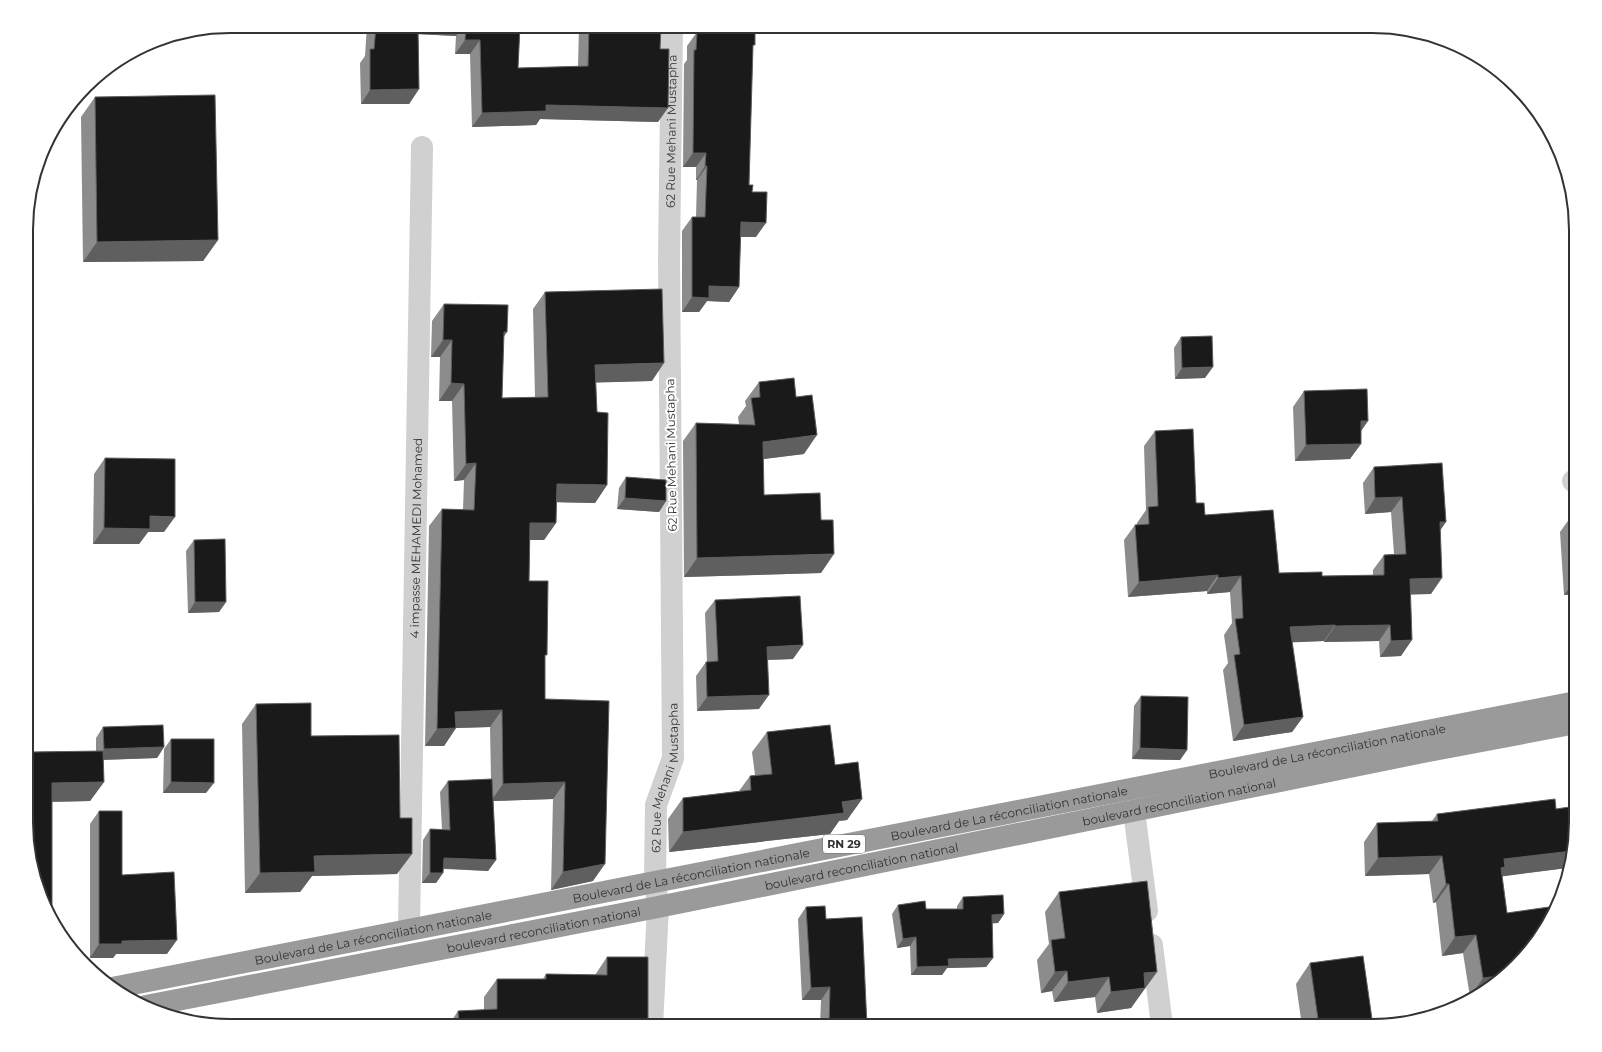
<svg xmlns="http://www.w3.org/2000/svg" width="1602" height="1052" font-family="Montserrat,sans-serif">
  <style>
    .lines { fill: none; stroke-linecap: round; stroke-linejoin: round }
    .minor { stroke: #d0d0d0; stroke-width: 22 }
    .highway { stroke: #9a9a9a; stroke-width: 22 }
    .wall { fill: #8c8c8c }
    .shaded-wall { fill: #5f5f5f }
    .building { fill: #1a1a1a; stroke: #5f5f5f }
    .labels { text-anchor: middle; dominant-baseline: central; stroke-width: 4; stroke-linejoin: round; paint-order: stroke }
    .shield { fill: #fff; stroke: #707070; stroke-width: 1 }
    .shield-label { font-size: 11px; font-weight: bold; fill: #333 }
    .street-label { font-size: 12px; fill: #333; stroke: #fff }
    .rim { fill: none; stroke: #333; stroke-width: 2 }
  </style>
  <rect width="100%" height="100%" fill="#fff"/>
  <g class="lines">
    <g class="minor">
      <polyline points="1573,481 1576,481"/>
      <polyline points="1134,811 1147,911"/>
      <path id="s1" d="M409,929L422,147"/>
      <polyline points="1152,945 1162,1026"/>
      <path id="s2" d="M652,1026L658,907L655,881L656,805L673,758L669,259L672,26"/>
    </g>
    <g class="highway">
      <path id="s3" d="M112,988L1576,702"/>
      <path id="s4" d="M146,1006L658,907L1423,752L1576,723"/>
    </g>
  </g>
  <g class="wall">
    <polygon points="367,26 520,26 518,68 578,67 579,26 661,26 658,122 540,119 536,125 472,127 470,54 455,54 456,36 418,34 419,89 409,104 361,104 360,63 365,56"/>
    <polygon points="700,26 755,26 753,48 749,185 752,192 756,237 741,237 739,287 729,302 707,301 699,312 682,312 682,231 692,217 696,217 697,180 696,180 696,167 683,167 684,64 687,60 687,46 697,32 700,32"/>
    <polygon points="95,97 218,240 203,261 83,262 81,117"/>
    <polygon points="545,292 652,381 595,382 597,412 607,485 595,503 556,502 556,523 544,540 530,540 529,581 545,658 545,699 593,881 551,890 553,799 493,801 496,860 488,871 443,869 443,873 436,883 422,883 423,840 430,829 442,829 440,792 448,781 491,779 490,727 456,728 444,746 425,746 429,526 442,509 463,510 464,480 454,481 452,401 439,401 440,357 431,357 432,321 444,304 503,337 502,398 535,397 533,309"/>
    <polygon points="1181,337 1205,378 1175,379 1174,348"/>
    <polygon points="759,382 796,397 804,454 763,459 764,495 821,573 684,577 683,441 696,423 739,424 738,417 746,406 745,401"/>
    <polygon points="1304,391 1361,431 1350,459 1295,461 1293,407"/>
    <polygon points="1155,431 1196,503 1205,515 1279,573 1322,576 1373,575 1373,570 1384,555 1394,554 1391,512 1365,514 1363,483 1374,467 1446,522 1440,529 1431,594 1410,594 1401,656 1380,657 1379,641 1324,642 1324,641 1292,642 1303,717 1292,732 1233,741 1223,670 1228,663 1224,635 1232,623 1230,592 1207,594 1207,591 1128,597 1124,540 1135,525 1137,524 1137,523 1146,510 1144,446"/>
    <polygon points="105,458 164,532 148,532 139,544 93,544 94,474"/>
    <polygon points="626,477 666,501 659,512 617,509 619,488"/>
    <polygon points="1572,515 1576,515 1576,602 1575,594 1564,595 1560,532"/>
    <polygon points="194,540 226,602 219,612 188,613 186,551"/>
    <polygon points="715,600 793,659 768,660 759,709 697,711 696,676 706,662 707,662 705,613"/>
    <polygon points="1141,696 1187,750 1180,760 1132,759 1134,706"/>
    <polygon points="256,704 311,736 397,874 312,876 300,892 245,893 242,724"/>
    <polygon points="103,727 164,747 157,758 103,760 104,782 90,801 52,802 52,914 51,916 28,848 28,756 30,752 96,751 96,738"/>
    <polygon points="767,732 835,765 862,799 847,820 839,821 830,834 669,852 668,819 683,798 739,791 750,776 755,775 752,752"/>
    <polygon points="171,739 206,793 163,793 164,749"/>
    <polygon points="1556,809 1576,835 1568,873 1567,868 1502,876 1507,975 1478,996 1470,997 1463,953 1442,956 1436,902 1433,903 1429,874 1365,876 1364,842 1377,823 1432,821 1437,814"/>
    <polygon points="99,811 122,875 167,954 116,954 113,958 90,958 90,824"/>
    <polygon points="1059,892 1143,992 1142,992 1131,1008 1097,1013 1095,997 1054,1002 1052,991 1041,993 1037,960 1049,944 1045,912"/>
    <polygon points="963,897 1004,914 998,923 992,923 993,958 986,967 947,968 942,975 911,975 910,946 897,948 892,914 898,905 926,909 957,909 957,906"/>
    <polygon points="806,907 826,919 867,1026 820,1026 821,1000 802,1000 798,919"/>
    <polygon points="607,957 648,1026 448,1026 458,1011 484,1010 484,997 497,979 543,979 546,974 595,975"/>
    <polygon points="1310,963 1373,1026 1302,1026 1296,984"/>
  </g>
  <g class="shaded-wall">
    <polygon points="415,26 463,26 456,36 415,34"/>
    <polygon points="465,40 480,40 470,54 455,54"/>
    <polygon points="419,89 409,104 361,104 370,90"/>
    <polygon points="546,105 668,108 658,122 540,119 536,125 472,127 482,113"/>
    <polygon points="693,153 706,153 696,167 683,167"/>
    <polygon points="705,166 707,166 697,180 696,180"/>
    <polygon points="741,222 766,223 756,237 732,237"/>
    <polygon points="218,240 203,261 83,262 97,242"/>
    <polygon points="709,286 739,287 729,302 707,301 699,312 682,312 692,297"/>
    <polygon points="504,332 507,332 495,349"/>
    <polygon points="443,340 452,340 440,357 431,357"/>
    <polygon points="664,363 652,381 583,383 595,365"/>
    <polygon points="1213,367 1205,378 1175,379 1182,368"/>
    <polygon points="451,383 464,384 452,401 439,401"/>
    <polygon points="1361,421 1368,421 1357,437"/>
    <polygon points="817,435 804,454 749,461 763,442"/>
    <polygon points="1361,444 1350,459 1295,461 1306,445"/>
    <polygon points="476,463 464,480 454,481 466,464"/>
    <polygon points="557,484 607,485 595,503 545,502"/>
    <polygon points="1402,497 1391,512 1365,514 1375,498"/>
    <polygon points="625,498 666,501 659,512 617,509"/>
    <polygon points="150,516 175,517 164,532 148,532 139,544 93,544 104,528"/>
    <polygon points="1440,522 1446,522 1435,538"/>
    <polygon points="530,523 556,523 544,540 518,540"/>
    <polygon points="834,554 821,573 684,577 697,558"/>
    <polygon points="1218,575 1207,591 1128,597 1139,582"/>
    <polygon points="1241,576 1230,592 1207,594 1218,578"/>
    <polygon points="1442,578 1431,594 1399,595 1410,579"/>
    <polygon points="1576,579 1576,593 1575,594 1564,595"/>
    <polygon points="195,602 226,602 219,612 188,613"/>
    <polygon points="1335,625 1324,641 1279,643 1290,627"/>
    <polygon points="1390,625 1379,641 1324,642 1335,626"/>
    <polygon points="1412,640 1401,656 1380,657 1391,641"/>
    <polygon points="803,645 793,659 758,660 767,647"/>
    <polygon points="769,695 759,709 697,711 707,697"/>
    <polygon points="502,710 490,727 456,728 444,746 425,746 437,729 455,712"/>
    <polygon points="1303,717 1292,732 1233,741 1244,725"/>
    <polygon points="164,747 157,758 97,760 104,749"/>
    <polygon points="1140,748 1187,750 1180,760 1132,759"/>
    <polygon points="104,782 90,801 38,802 52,783"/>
    <polygon points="171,782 214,783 206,793 163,793"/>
    <polygon points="565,782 553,799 491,801 503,784"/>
    <polygon points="862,799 847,820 839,821 830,834 669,852 683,832 842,802"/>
    <polygon points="1572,851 1570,864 1567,868 1498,877 1504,859"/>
    <polygon points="412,854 397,874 312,876 300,892 245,893 260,873 314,856"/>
    <polygon points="1442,856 1429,874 1365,876 1378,858"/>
    <polygon points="444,858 496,860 488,871 436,868"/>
    <polygon points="605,864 593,881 551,890 563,872"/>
    <polygon points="430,873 443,873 436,883 422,883"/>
    <polygon points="1446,884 1449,884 1436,902 1433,903"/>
    <polygon points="1004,914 998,923 986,924 992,915"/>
    <polygon points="1476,935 1463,953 1442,956 1455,937"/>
    <polygon points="916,937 910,946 897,948 903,939"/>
    <polygon points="177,940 167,954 116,954 113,958 90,958 99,944 122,941"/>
    <polygon points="993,958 986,967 947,968 942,975 911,975 917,967 948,959"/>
    <polygon points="1067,971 1052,991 1041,993 1055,972"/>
    <polygon points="1157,972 1131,1008 1097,1013 1111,992 1144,973"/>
    <polygon points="1507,975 1478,996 1470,997 1483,978"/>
    <polygon points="1109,977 1095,997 1054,1002 1068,982"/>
    <polygon points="830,987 821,1000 802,1000 811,988"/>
  </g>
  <g class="building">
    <polygon points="376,26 419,26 419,28 418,28 419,89 370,90 370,49 374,49"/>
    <polygon points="466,26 520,26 518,68 588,66 589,26 661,26 660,49 669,49 668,108 546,105 546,111 482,113 480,40 465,40"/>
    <polygon points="710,26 755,26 755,45 753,45 749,185 753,185 752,192 767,192 766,223 741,222 739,287 709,286 709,298 692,297 692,217 705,217 707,166 705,166 706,153 693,153 694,50 696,50 697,32 710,32"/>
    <polygon points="215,95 218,240 97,242 95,97"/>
    <polygon points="662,289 664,363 595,365 597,412 608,413 607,485 557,484 556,523 530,523 529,581 548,581 547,655 545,655 545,699 609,701 605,864 563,872 565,782 503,784 502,710 455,712 456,728 437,729 442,509 474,510 476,463 466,464 464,384 451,383 452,340 443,340 444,304 508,305 507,332 504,332 502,398 548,397 545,292"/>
    <polygon points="1212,336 1213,367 1182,368 1181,337"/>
    <polygon points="794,378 796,397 812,395 817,435 763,442 764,495 820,493 821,520 833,520 834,554 697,558 696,423 755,425 751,398 760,397 759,382"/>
    <polygon points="1367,389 1368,421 1361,421 1361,444 1306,445 1304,391"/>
    <polygon points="1193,429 1196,503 1204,503 1205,515 1273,510 1279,573 1322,572 1322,576 1384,575 1384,555 1406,554 1402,497 1375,498 1374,467 1442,463 1446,522 1440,522 1442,578 1410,579 1412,640 1391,641 1390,625 1335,626 1335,625 1290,627 1303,717 1244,725 1234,655 1240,654 1235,619 1243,618 1241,576 1218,578 1218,575 1139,582 1135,525 1149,524 1148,507 1158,506 1155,431"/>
    <polygon points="105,458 175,459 175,517 150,516 150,529 104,528"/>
    <polygon points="626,477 666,480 666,501 625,498"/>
    <polygon points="1572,515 1576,515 1576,563"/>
    <polygon points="225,539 226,602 195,602 194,540"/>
    <polygon points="800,596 803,645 767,647 769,695 707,697 706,662 718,661 715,600"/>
    <polygon points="1141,696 1188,697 1187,750 1140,748"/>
    <polygon points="311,703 311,736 399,735 400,818 412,818 412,854 314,856 315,872 260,873 256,704"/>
    <polygon points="163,725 164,747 104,749 103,727"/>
    <polygon points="830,725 835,765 858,762 862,799 842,802 844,813 683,832 683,798 751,790 750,776 772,774 767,732"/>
    <polygon points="171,739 214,739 214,783 171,782"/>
    <polygon points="103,751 104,782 52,783 52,914 50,914 28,848 28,768 31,768 30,752"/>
    <polygon points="492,779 496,860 444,858 443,873 430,873 430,829 450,830 448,781"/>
    <polygon points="1555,799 1556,809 1576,806 1576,835 1572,851 1504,859 1505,867 1501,868 1507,913 1556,906 1541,935 1507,975 1483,978 1476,935 1455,937 1449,884 1446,884 1442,856 1378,858 1377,823 1438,821 1437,814"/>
    <polygon points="99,811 122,811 122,875 174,872 177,940 122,941 122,944 99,944"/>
    <polygon points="1147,881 1157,972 1144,973 1145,988 1111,992 1109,977 1068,982 1067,971 1055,972 1051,940 1065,938 1059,892"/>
    <polygon points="1003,895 1004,914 992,915 993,958 948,959 949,966 917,967 916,937 903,939 898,905 925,901 926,909 963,909 963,897"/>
    <polygon points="825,906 826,919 862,917 867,1026 829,1026 830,987 811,988 806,907"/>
    <polygon points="1363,956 1373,1026 1319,1026 1310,963"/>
    <polygon points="607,957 648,957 648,1026 459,1026 458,1011 497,1009 497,979 546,979 546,974 607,975"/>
  </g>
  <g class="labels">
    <rect class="shield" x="823" y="835" width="42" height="18" rx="3"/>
    <g class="shield-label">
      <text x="844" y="844">RN 29</text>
    </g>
    <g class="street-label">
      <text stroke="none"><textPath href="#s2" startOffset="898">62 Rue Mehani Mustapha</textPath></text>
      <text transform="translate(671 455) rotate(-91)">62 Rue Mehani Mustapha</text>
      <text stroke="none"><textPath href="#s1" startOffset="391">4 impasse MEHAMEDI Mohamed</textPath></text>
      <text stroke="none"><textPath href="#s3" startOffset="1238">Boulevard de La réconciliation nationale</textPath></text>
      <text stroke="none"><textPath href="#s2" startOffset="250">62 Rue Mehani Mustapha</textPath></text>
      <text stroke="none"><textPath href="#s4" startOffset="1053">boulevard reconciliation national</textPath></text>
      <text stroke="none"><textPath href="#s3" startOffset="914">Boulevard de La réconciliation nationale</textPath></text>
      <text stroke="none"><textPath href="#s4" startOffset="729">boulevard reconciliation national</textPath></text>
      <text stroke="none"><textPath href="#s3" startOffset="590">Boulevard de La réconciliation nationale</textPath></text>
      <text stroke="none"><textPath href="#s4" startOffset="405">boulevard reconciliation national</textPath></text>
      <text stroke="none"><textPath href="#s3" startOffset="266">Boulevard de La réconciliation nationale</textPath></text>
    </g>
  </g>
  <path d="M0 0H1602V1052H0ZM230 33H1372A197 197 0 0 1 1569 230V822A197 197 0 0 1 1372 1019H230A197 197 0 0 1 33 822V230A197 197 0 0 1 230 33Z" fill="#fff" fill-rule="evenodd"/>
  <path class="rim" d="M230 33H1372A197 197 0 0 1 1569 230V822A197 197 0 0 1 1372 1019H230A197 197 0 0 1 33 822V230A197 197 0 0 1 230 33Z"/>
</svg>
